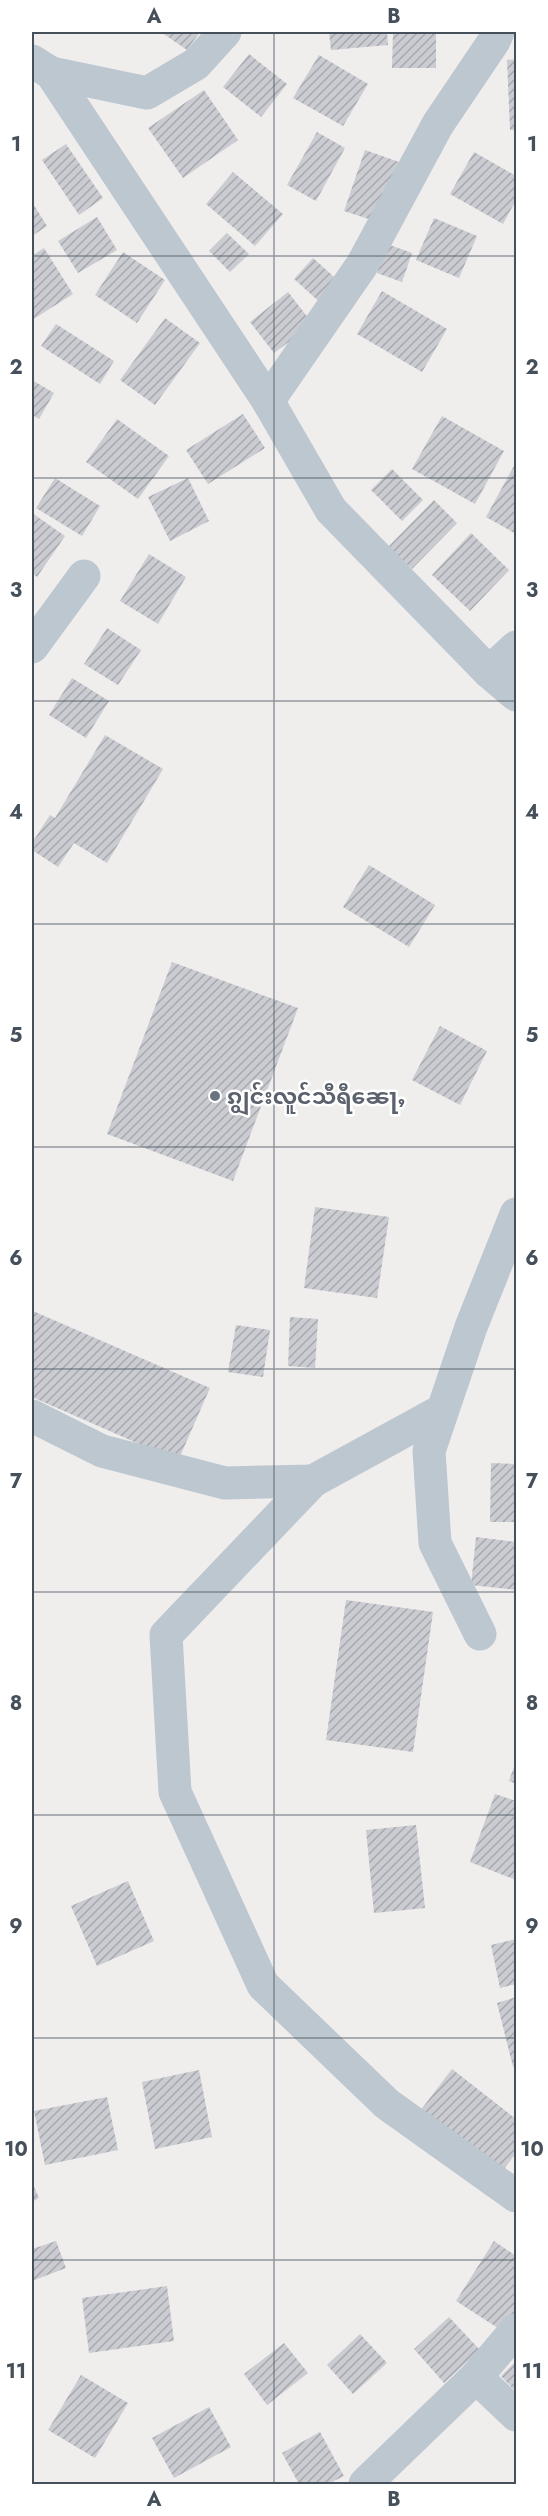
<svg xmlns="http://www.w3.org/2000/svg" width="548" height="2516" font-family="Jost,'Noto Sans Myanmar',sans-serif">
  <style>
    .building { fill: url(#building-hatch) }
    .lines { fill: none; stroke-linecap: round; stroke-linejoin: round }
    .minor { stroke: #bdc7d0; stroke-width: 33 }
    .grid { fill: none; stroke: #45505b; stroke-width: 1.5; stroke-opacity: 0.55 }
    .worship-dot { fill: #6b7280; stroke: #fff; stroke-width: 2 }
    .labels { text-anchor: middle; dominant-baseline: central; stroke-width: 5; stroke-linejoin: round; paint-order: stroke }
    .worship-label { font-size: 22px; font-weight: bold; fill: #5b616d; stroke: #fff; text-anchor: start }
    .neatline { fill: none; stroke: #45505b; stroke-width: 2 }
    .grid-label { font-size: 20px; text-anchor: middle; font-weight: bold; fill: #45505b }
  </style>
  <defs>
    <pattern id="building-hatch" width="6" height="6" patternUnits="userSpaceOnUse" patternTransform="scale(1.5)"><rect width="6" height="6" fill="#caccd2"/><path d="M-1 1l2-2M0 6l6-6M5 7l2-2" fill="none" stroke="#a6a8ad"/></pattern>
  </defs>
  <rect width="100%" height="100%" fill="#f0eded"/>
  <g class="building">
    <polygon points="161,32 200,32 187,50"/>
    <polygon points="329,32 387,32 388,45 331,50"/>
    <polygon points="393,32 436,32 436,68 392,68"/>
    <polygon points="249,54 287,84 261,117 223,87"/>
    <polygon points="319,55 368,84 343,126 293,98"/>
    <polygon points="516,59 516,130 510,130 507,60"/>
    <polygon points="204,90 238,140 183,178 148,128"/>
    <polygon points="317,132 345,148 316,201 287,185"/>
    <polygon points="66,144 103,198 79,215 42,160"/>
    <polygon points="365,150 399,162 378,222 344,211"/>
    <polygon points="474,152 516,176 516,200 503,224 450,194"/>
    <polygon points="233,172 283,214 255,246 206,204"/>
    <polygon points="32,202 47,226 32,236"/>
    <polygon points="97,217 117,250 78,273 58,241"/>
    <polygon points="434,218 477,236 459,278 416,260"/>
    <polygon points="227,233 249,254 230,272 209,251"/>
    <polygon points="387,244 412,253 402,282 377,273"/>
    <polygon points="44,248 73,294 32,320 32,256"/>
    <polygon points="123,252 165,280 137,323 95,295"/>
    <polygon points="313,258 342,284 323,305 294,279"/>
    <polygon points="382,291 447,329 422,372 357,334"/>
    <polygon points="288,292 313,324 274,353 250,322"/>
    <polygon points="165,318 200,343 155,405 120,380"/>
    <polygon points="56,324 114,361 100,384 41,346"/>
    <polygon points="32,380 54,393 39,419 32,415"/>
    <polygon points="243,414 265,448 208,484 186,450"/>
    <polygon points="442,416 504,451 475,504 412,469"/>
    <polygon points="117,419 169,456 138,499 86,462"/>
    <polygon points="516,462 516,534 486,517"/>
    <polygon points="392,469 423,500 402,521 371,490"/>
    <polygon points="55,478 100,506 82,536 36,508"/>
    <polygon points="188,478 209,521 170,541 148,497"/>
    <polygon points="434,500 457,523 412,569 388,547"/>
    <polygon points="32,513 65,536 37,577 32,573"/>
    <polygon points="471,533 509,570 470,611 432,575"/>
    <polygon points="149,554 186,577 158,624 120,601"/>
    <polygon points="107,628 141,650 118,685 84,664"/>
    <polygon points="72,678 109,701 86,738 49,715"/>
    <polygon points="105,735 163,769 107,863 74,843 58,867 32,850 32,843 50,815 55,818"/>
    <polygon points="369,865 435,905 409,947 343,907"/>
    <polygon points="172,962 298,1008 233,1181 107,1134"/>
    <polygon points="440,1026 487,1051 460,1105 412,1080"/>
    <polygon points="315,1207 389,1217 377,1298 304,1288"/>
    <polygon points="33,1311 210,1388 178,1461 32,1397"/>
    <polygon points="290,1317 318,1319 315,1368 288,1366"/>
    <polygon points="236,1325 270,1330 263,1377 228,1372"/>
    <polygon points="491,1463 516,1464 516,1522 490,1522"/>
    <polygon points="476,1537 516,1542 516,1590 471,1585"/>
    <polygon points="346,1600 433,1612 413,1752 326,1740"/>
    <polygon points="516,1761 516,1784 509,1781"/>
    <polygon points="495,1794 516,1801 516,1880 470,1862"/>
    <polygon points="416,1825 425,1908 374,1913 366,1830"/>
    <polygon points="128,1881 154,1941 97,1966 71,1906"/>
    <polygon points="516,1939 516,1984 500,1988 491,1945"/>
    <polygon points="516,1997 516,2066 513,2067 497,2003"/>
    <polygon points="452,2069 516,2119 516,2153 498,2177 417,2115"/>
    <polygon points="199,2070 212,2137 155,2149 142,2082"/>
    <polygon points="107,2097 118,2150 45,2165 34,2111"/>
    <polygon points="32,2182 39,2198 32,2202"/>
    <polygon points="56,2241 66,2268 32,2281 32,2249"/>
    <polygon points="494,2241 516,2256 516,2311 504,2332 456,2301"/>
    <polygon points="167,2286 174,2341 89,2353 82,2298"/>
    <polygon points="449,2317 480,2350 444,2383 414,2349"/>
    <polygon points="360,2334 387,2363 353,2394 327,2365"/>
    <polygon points="284,2343 308,2373 267,2405 244,2374"/>
    <polygon points="516,2361 516,2392 501,2376"/>
    <polygon points="81,2375 128,2403 95,2458 48,2430"/>
    <polygon points="209,2407 231,2447 174,2478 152,2438"/>
    <polygon points="320,2432 344,2476 328,2484 299,2484 282,2453"/>
  </g>
  <g class="lines">
    <g class="minor">
      <polyline points="32,61 51,73 268,401 331,510 489,672 516,695"/>
      <polyline points="51,73 147,93 196,64 225,32"/>
      <polyline points="268,401 362,265 438,124 494,41 498,32"/>
      <polyline points="32,647 84,576"/>
      <polyline points="489,672 516,647"/>
      <polyline points="441,1411 313,1481 166,1635 175,1792 263,1985 387,2104 516,2196"/>
      <polyline points="32,1416 102,1451 225,1483 313,1481"/>
      <polyline points="480,1634 435,1543 429,1451 471,1327 516,1214"/>
      <polyline points="476,2377 516,2415"/>
      <polyline points="365,2484 476,2377 516,2330"/>
    </g>
  </g>
  <path class="grid" d="M274,32V2484M32,256H516M32,478H516M32,701H516M32,924H516M32,1147H516M32,1369H516M32,1592H516M32,1815H516M32,2038H516M32,2260H516"/>
  <circle class="worship-dot" cx="215" cy="1096" r="6"/>
  <g class="labels">
    <g class="worship-label">
      <text x="227" y="1096">ၵျွင်းလူင်သီရီၼေႃႇ</text>
    </g>
  </g>
  <rect width="548" height="2516" fill="none" stroke="#ffffff" stroke-width="66"/>
  <rect x="33" y="33" width="482" height="2450" class="neatline"/>
  <g class="grid-label">
    <text x="154" y="23">A</text>
    <text x="394" y="23">B</text>
    <text x="16" y="151">1</text>
    <text x="532" y="151">1</text>
    <text x="16" y="374">2</text>
    <text x="532" y="374">2</text>
    <text x="16" y="597">3</text>
    <text x="532" y="597">3</text>
    <text x="16" y="819">4</text>
    <text x="532" y="819">4</text>
    <text x="16" y="1042">5</text>
    <text x="532" y="1042">5</text>
    <text x="16" y="1265">6</text>
    <text x="532" y="1265">6</text>
    <text x="16" y="1488">7</text>
    <text x="532" y="1488">7</text>
    <text x="16" y="1710">8</text>
    <text x="532" y="1710">8</text>
    <text x="16" y="1933">9</text>
    <text x="532" y="1933">9</text>
    <text x="16" y="2156">10</text>
    <text x="532" y="2156">10</text>
    <text x="16" y="2378">11</text>
    <text x="532" y="2378">11</text>
    <text x="154" y="2506">A</text>
    <text x="394" y="2506">B</text>
  </g>
</svg>
